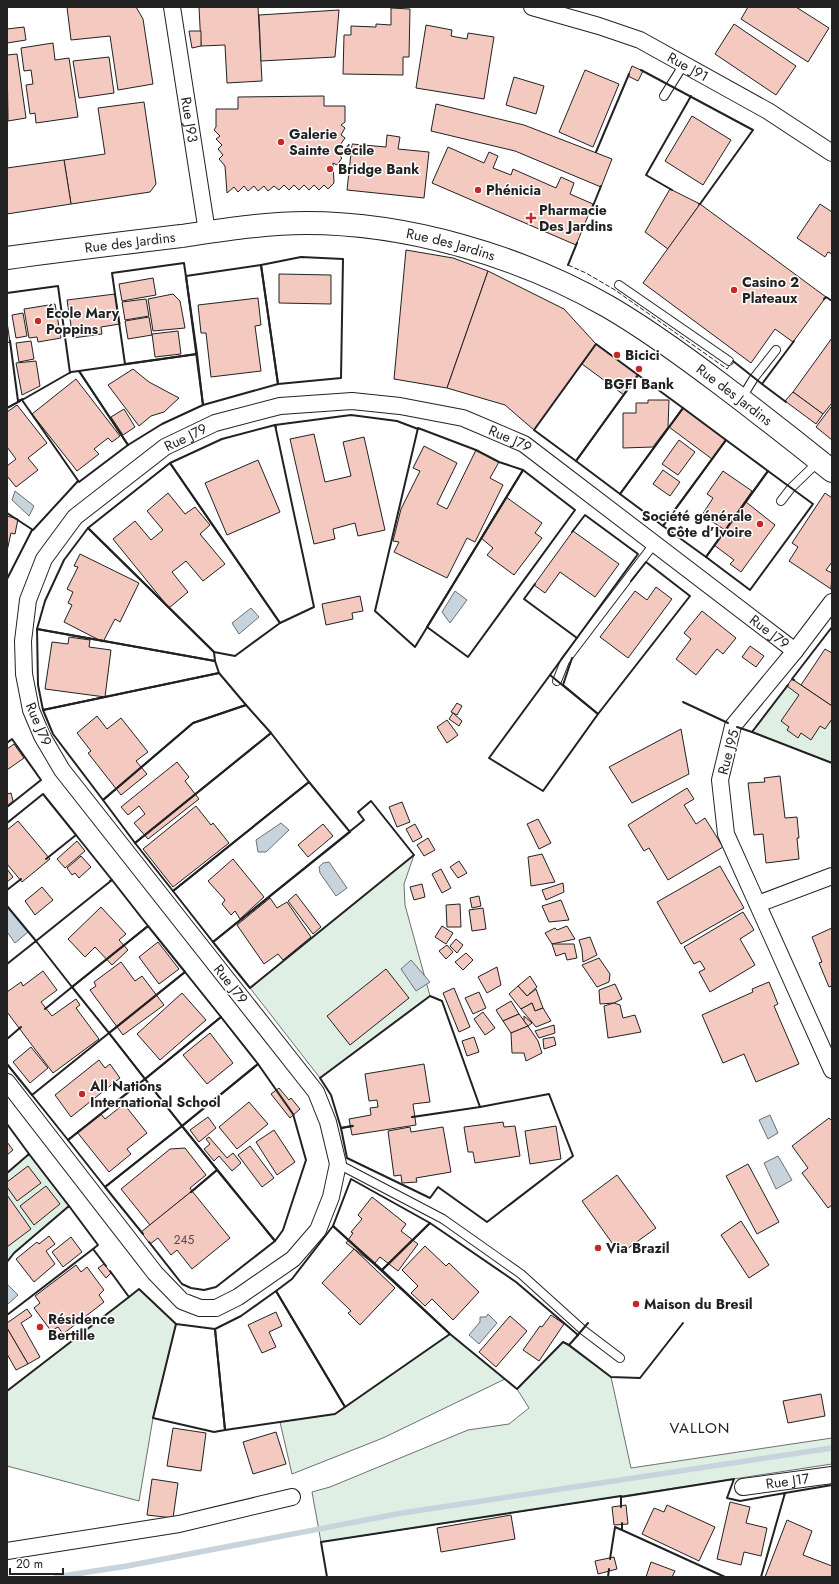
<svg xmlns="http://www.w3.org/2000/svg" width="839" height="1584" font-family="Jost,sans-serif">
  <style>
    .green { fill: #e0efe3; stroke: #6f6f6f }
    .water { fill: #c7d3dd; stroke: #6f6f6f }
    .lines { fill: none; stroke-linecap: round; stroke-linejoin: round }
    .stream { stroke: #c7d3dd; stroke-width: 5.5 }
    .building { fill: #f3c9c0; stroke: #222 }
    .service-casing { stroke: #222; stroke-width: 10 }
    .minor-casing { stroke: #222; stroke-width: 18 }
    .secondary-casing { stroke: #222; stroke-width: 24 }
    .service { stroke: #fff; stroke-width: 8 }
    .minor { stroke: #fff; stroke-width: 16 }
    .secondary { stroke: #fff; stroke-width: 22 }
    .fence { stroke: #222; stroke-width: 1; stroke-dasharray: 5 2; stroke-linecap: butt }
    .wall { stroke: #222; stroke-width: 2 }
    .poi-dot { fill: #c62828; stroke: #fff; stroke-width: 1.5 }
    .labels { text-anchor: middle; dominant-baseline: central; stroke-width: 3; stroke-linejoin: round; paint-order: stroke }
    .number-label { font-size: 12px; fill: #564c4a }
    .street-label { font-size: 14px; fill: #222; stroke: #fff }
    .poi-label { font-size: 14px; font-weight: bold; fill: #222; stroke: #fff; text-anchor: start }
    .neighbourhood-label { font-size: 15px; letter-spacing: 1px; fill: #222; stroke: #fff }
  </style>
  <rect width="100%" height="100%" fill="#fff"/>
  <g class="green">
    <polygon points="792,679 832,706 832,763 752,732"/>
    <polygon points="414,855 404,884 405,905 430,996 320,1078 250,988"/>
    <polygon points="29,1154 69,1206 14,1253 7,1262 7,1173"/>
    <polygon points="139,1289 176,1324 153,1418 139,1501 7,1466 7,1391"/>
    <polygon points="450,1334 505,1379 383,1438 292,1474 280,1422 335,1414"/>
    <polygon points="563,1342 611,1377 631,1468 832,1438 832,1464 321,1542 312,1492 330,1487 468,1430 509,1424 529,1408 517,1389"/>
  </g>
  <g class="water">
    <polygon points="15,491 34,506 29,516 12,500"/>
    <polygon points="455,591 467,600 450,623 442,612"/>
    <polygon points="251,608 259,617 239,634 232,623"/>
    <polygon points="281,823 289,830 266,852 258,852 256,840"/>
    <polygon points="329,862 347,888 336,896 320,873 319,867 323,863"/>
    <polygon points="9,908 28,932 15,943 7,932 7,910"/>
    <polygon points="411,960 430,982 416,991 401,969"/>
    <polygon points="770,1115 778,1133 768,1139 759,1120"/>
    <polygon points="778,1156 792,1180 776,1189 764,1163"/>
    <polygon points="7,1284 18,1295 8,1304 7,1303"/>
    <polygon points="488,1314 497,1323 479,1344 469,1335 480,1322 480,1317 486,1317"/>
  </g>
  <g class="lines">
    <polyline class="stream" points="56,1577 127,1566 402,1513 832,1448"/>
  </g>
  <g class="building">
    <polygon points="67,7 136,7 143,19 153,84 118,90 110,36 71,40"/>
    <polygon points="199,7 258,7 262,81 227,83 225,45 201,46"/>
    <polygon points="748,7 796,7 829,28 808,62 741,19"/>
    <polygon points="391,8 410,9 409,57 403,57 403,75 343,74 344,35 351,35 351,26 376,27 376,24 391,25"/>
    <polygon points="339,10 335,57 261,61 259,15"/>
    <polygon points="734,24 796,66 776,95 715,54"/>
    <polygon points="426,25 452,30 451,36 467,39 468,33 494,37 484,99 416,88"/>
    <polygon points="24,27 26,40 7,43 7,29"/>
    <polygon points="189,31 201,31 201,46 192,48"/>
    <polygon points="53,43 55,60 69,58 78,117 36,123 35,113 30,114 26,85 33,84 31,70 24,71 21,48"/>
    <polygon points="17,54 26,118 8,121 7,55"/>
    <polygon points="109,57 114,93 79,98 73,61"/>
    <polygon points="632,66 643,71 638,81 628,76"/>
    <polygon points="585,70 619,84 593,147 559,132"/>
    <polygon points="514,77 544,86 536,114 506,105"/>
    <polygon points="324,96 324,106 345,106 345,122 341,125 345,128 341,135 345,138 340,145 344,148 339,155 342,158 337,165 333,163 334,183 328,189 324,185 319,190 314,185 309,190 304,185 299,190 294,185 289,190 284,185 279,190 274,186 268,191 264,186 258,191 254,186 248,191 244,186 238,192 234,187 227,193 225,166 219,159 223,155 218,149 222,145 216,139 220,136 214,130 216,127 216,109 238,109 238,97"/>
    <polygon points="144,102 156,184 150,192 71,204 64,160 105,154 98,108"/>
    <polygon points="436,104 524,125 612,159 601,187 515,151 431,131"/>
    <polygon points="692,116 731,140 703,185 665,161"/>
    <polygon points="387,135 400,137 398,149 429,152 424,198 347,190 352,144 386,147"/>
    <polygon points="448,147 484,163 489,152 498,156 493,168 511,175 513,169 556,188 561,177 574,183 570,194 593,204 576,245 432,183"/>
    <polygon points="64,160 71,204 7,214 7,168"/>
    <polygon points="670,189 700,204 668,249 645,232"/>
    <polygon points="700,204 826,297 793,342 775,329 751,363 643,283"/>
    <polygon points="820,204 832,212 832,254 828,252 825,257 797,238"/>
    <polygon points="406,250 453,258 488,271 447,388 394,379"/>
    <polygon points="488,271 564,309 596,344 534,430 505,405 447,388"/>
    <polygon points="279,274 331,275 331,304 279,303"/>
    <polygon points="153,278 156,295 122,301 119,284"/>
    <polygon points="115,294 120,324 101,327 102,334 73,338 67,300"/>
    <polygon points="173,294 180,301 185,328 153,331 148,299"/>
    <polygon points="258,298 261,325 255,326 261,371 211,377 206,333 201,333 198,305"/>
    <polygon points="146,299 149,316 125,320 122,302"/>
    <polygon points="55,304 61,338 38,342 37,337 29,338 24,309"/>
    <polygon points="23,313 27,336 16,338 12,315"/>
    <polygon points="149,317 152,335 128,339 125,321"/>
    <polygon points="7,322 10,342 7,343"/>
    <polygon points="178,331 181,354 155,357 152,334"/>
    <polygon points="832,338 832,403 823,414 793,392"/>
    <polygon points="31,341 34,359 19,362 16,343"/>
    <polygon points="596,344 638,375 624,395 582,364"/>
    <polygon points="36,361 40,386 22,395 16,363"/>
    <polygon points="133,369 149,382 179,398 164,412 151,416 139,426 108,385"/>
    <polygon points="76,379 120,436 112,442 108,438 94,449 99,454 77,471 32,414"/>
    <polygon points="793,392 823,414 816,424 785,401"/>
    <polygon points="648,400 669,400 668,427 653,447 623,448 623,413 636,413 636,403 648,403"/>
    <polygon points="17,405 47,443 28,458 38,470 16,487 7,476 7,466 16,459 7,447 7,412"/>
    <polygon points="831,407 832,408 832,440 816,427"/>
    <polygon points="683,408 726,440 712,459 669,427"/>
    <polygon points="124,409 135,427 123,435 111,417"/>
    <polygon points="314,434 325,482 351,476 343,442 364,437 385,530 358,536 355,523 333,529 335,539 314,544 290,439"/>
    <polygon points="679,440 695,452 678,475 662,464"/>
    <polygon points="424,446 457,463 437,504 447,509 476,450 499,462 490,478 503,485 475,542 467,538 447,578 394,552 399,542 393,541 401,509 420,471 413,468"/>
    <polygon points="258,460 280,512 227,535 205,483"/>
    <polygon points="663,470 680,482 670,496 653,484"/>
    <polygon points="723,471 752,491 725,530 702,515 713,498 707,494"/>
    <polygon points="168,493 185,514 195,507 210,525 200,534 225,564 203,581 186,561 172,572 188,592 169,608 113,539 135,521 151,540 163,530 147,511"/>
    <polygon points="825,493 832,498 832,562 826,570 832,573 831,589 789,561 798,547 792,543"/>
    <polygon points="506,497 542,523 535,533 542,538 514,575 487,555 493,548 481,538"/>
    <polygon points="746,502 775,525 741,572 730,564 734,560 714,545"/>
    <polygon points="7,516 18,519 15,534 11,533 7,551"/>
    <polygon points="573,531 619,564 595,597 560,572 545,593 534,585"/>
    <polygon points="80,554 139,583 120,622 115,619 103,642 64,622 72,605 68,603 73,592 67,589 78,567 74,566"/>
    <polygon points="656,587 672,599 628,658 600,637 635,591 647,600"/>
    <polygon points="360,596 363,611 352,613 353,619 326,625 322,604"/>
    <polygon points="702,611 736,638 723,654 717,649 696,675 676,659 691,639 684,633"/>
    <polygon points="69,637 90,640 89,647 111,650 105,697 45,689 52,642 68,644"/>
    <polygon points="750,646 764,656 756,667 742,657"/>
    <polygon points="825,649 832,653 832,706 801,685"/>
    <polygon points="792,679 832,706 832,719 825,729 820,726 811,740 801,733 798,738 787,730 789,727 781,721 799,695 787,686"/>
    <polygon points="457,703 462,706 457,715 451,712"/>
    <polygon points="453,713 462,721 459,726 449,719"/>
    <polygon points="97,716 107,729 121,718 148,752 136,761 147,774 121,795 88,753 91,751 77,733"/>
    <polygon points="447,720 458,735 447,743 437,727"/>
    <polygon points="681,729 689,774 632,803 609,767"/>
    <polygon points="14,744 24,758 7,770 7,749"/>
    <polygon points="177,762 189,777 185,781 199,799 148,839 134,823 145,814 139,806 128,815 121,807"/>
    <polygon points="780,776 785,818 797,817 799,838 797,838 799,859 766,863 763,834 754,835 748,783 765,782 764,778"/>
    <polygon points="687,788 694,799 684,805 696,824 705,818 723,847 668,880 649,848 644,851 628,825"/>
    <polygon points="11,793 13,801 7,806 7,794"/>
    <polygon points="402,802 410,822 397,827 389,807"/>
    <polygon points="196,806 211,825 213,823 229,843 173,887 143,849"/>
    <polygon points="538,819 551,843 539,849 527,824"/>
    <polygon points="18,821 50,859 22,882 7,864 7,830"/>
    <polygon points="323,824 333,836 308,857 298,845"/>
    <polygon points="415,824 422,837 413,842 406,829"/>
    <polygon points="428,838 435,850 424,856 417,845"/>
    <polygon points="77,841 85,851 65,868 57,859"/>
    <polygon points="542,854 555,882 531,886 528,857"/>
    <polygon points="81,856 91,867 79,878 75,873 72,875 67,868"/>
    <polygon points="233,859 264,897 240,919 235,911 231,915 222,904 225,900 208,881"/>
    <polygon points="459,861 467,873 458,878 450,867"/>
    <polygon points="720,866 744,908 681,944 657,902"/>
    <polygon points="7,869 13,877 7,882"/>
    <polygon points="441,869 451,888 442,893 432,874"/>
    <polygon points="563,883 564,892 546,900 542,890"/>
    <polygon points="422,884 425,897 414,900 410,887"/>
    <polygon points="42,887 53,900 35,915 25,901"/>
    <polygon points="296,894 321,927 313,934 288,901"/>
    <polygon points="479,896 481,906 472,908 470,898"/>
    <polygon points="270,898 277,908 287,902 311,937 283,960 278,954 264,964 237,925"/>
    <polygon points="561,900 569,920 549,922 542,906"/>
    <polygon points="460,904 461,927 447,927 446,905"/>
    <polygon points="101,907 126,934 119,940 128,950 112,965 95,947 85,957 68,939"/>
    <polygon points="483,908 486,929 472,931 469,910"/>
    <polygon points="743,912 754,930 740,939 755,965 710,992 699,972 705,969 700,961 694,964 684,947"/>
    <polygon points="442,926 453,933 446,944 435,937"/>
    <polygon points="567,926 575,939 552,944 545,933 555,928 557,930"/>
    <polygon points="832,928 832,986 829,987 819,963 822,962 812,937"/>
    <polygon points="590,937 597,955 583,962 582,950 579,940"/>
    <polygon points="456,939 463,945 457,953 450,946"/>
    <polygon points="158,942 179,969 159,984 139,957"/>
    <polygon points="552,944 574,944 577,958 567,960 565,953 556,956"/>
    <polygon points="447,945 453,952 446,959 439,951"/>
    <polygon points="466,953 473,960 463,970 455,962"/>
    <polygon points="599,958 610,974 609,982 597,987 582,965"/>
    <polygon points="121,962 135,981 142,976 164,1005 123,1035 90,990 96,986 94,982"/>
    <polygon points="497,967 501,985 487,993 478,977"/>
    <polygon points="386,969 409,998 350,1045 327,1016"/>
    <polygon points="43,971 57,990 41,1002 52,1016 76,999 80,1005 76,1008 99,1039 53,1073 7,1012 7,992 21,982 23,986"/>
    <polygon points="530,976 537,987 527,996 518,986"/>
    <polygon points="769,982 778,1004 774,1006 799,1064 756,1082 744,1054 723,1063 702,1015 753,992 752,989"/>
    <polygon points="615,984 622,999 614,1003 600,1004 599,990"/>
    <polygon points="518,986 527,996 536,989 543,1008 535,1011 532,1003 521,1009 509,994"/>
    <polygon points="454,988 470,1027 459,1032 443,993"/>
    <polygon points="479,992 486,1008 473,1014 465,998"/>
    <polygon points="182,993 206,1020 160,1060 137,1034"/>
    <polygon points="511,1001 519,1014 503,1021 496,1010"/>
    <polygon points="532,1003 535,1011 543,1008 551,1021 536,1027 521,1009"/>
    <polygon points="614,1003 620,1005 623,1018 635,1015 641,1032 608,1038 604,1006"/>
    <polygon points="483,1012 495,1028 485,1035 474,1019"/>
    <polygon points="519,1014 528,1026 511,1033 503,1021"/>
    <polygon points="524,1016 532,1023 528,1026 524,1021"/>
    <polygon points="554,1025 555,1033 539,1038 535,1031"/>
    <polygon points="528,1026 538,1041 542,1053 526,1061 524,1053 512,1053 511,1033"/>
    <polygon points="210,1033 233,1063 207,1084 183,1055"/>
    <polygon points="474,1037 479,1052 467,1056 462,1041"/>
    <polygon points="554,1037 556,1045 544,1049 543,1039"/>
    <polygon points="31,1047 48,1068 30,1083 13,1062"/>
    <polygon points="99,1060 105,1068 110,1064 120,1078 71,1117 55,1095"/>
    <polygon points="424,1064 430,1102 413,1104 416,1125 352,1135 349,1119 371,1115 370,1108 378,1107 377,1100 369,1101 365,1074"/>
    <polygon points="279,1088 289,1100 291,1098 300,1109 290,1118 271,1094"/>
    <polygon points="249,1102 268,1124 237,1149 219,1127"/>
    <polygon points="124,1104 147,1133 127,1149 131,1154 109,1172 77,1132 101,1114 105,1119"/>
    <polygon points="208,1117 216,1128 199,1142 190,1130"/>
    <polygon points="829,1118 832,1121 832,1205 828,1208 802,1173 808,1168 792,1146"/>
    <polygon points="503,1122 504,1127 515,1126 520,1156 475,1163 473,1152 468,1152 464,1127"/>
    <polygon points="556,1126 561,1159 530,1164 525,1131"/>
    <polygon points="410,1127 411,1132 443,1127 451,1172 416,1178 417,1182 402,1183 401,1175 394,1176 388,1131"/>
    <polygon points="274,1130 295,1162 277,1175 256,1142"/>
    <polygon points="209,1137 227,1158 233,1153 241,1163 232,1171 219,1156 214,1161 204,1149 210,1144 206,1139"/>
    <polygon points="7,1142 13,1150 7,1155"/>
    <polygon points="250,1146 274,1178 262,1187 238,1155"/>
    <polygon points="185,1148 206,1175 190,1188 192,1191 150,1225 121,1189 170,1149"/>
    <polygon points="748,1164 779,1222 757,1234 726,1176"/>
    <polygon points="28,1166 41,1183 17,1201 7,1187 7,1182"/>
    <polygon points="617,1175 656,1228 620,1254 582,1201"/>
    <polygon points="46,1186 60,1204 34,1225 20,1206"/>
    <polygon points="192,1191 230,1238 192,1269 177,1250 171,1255 158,1238 150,1244 141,1232"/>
    <polygon points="7,1195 31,1229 7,1247"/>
    <polygon points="372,1197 406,1224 401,1231 418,1244 398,1271 380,1257 374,1264 346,1243 353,1233 351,1232 362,1219 358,1215"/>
    <polygon points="741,1221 769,1265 749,1278 721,1235"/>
    <polygon points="49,1236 55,1244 46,1251 55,1264 34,1282 16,1259 37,1242 39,1244"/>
    <polygon points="71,1237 82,1252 63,1267 52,1252"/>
    <polygon points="425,1246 446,1266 449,1263 479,1292 453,1320 432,1299 425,1306 411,1293 418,1286 402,1270"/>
    <polygon points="354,1249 395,1288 360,1325 348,1313 351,1311 322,1283"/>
    <polygon points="104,1264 111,1273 106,1278 98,1268"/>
    <polygon points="76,1265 81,1272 87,1267 95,1278 104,1290 99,1295 104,1302 63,1334 58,1327 51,1331 34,1308 40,1303 35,1296"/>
    <polygon points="27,1309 32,1316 21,1323 40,1357 28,1364 7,1328 7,1323"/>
    <polygon points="276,1312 282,1326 269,1332 276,1347 262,1353 248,1325"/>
    <polygon points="551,1315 564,1324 539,1361 523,1350 540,1326 542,1327"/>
    <polygon points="510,1316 527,1331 496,1367 479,1352"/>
    <polygon points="7,1328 28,1364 16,1370 7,1354"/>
    <polygon points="821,1394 825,1416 788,1423 783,1401"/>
    <polygon points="173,1428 206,1433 201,1471 167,1466"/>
    <polygon points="276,1432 286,1464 253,1474 243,1442"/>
    <polygon points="152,1479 178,1483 173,1518 147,1515"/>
    <polygon points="730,1502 750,1507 746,1523 767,1528 761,1556 744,1552 741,1565 717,1559"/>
    <polygon points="626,1505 628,1524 614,1525 612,1507"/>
    <polygon points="667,1505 715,1527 699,1561 642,1534 654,1508 664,1512"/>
    <polygon points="511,1515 515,1539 441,1552 437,1528"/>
    <polygon points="787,1520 812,1531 803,1555 832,1566 832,1577 765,1577"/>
    <polygon points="614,1557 617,1569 598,1574 595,1561"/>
    <polygon points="651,1562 675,1571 672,1577 646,1577"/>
  </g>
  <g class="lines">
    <g class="service-casing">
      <g id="service">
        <polyline points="664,96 684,64"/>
        <polyline points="619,285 729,361"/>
        <polyline points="741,399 754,378 776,350"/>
        <polyline points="781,501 791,488 818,462"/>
        <polyline points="557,681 565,661 654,544"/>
        <polyline points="338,1164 443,1219 521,1274 583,1330 620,1358"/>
      </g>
    </g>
    <g class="minor-casing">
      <g id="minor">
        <path id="s1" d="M172,7L207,232"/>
        <path id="s2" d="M532,7L599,26L640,40L768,111L832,153"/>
        <polyline points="832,602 795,651 733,726 720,780 726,834 832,1070"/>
        <polyline points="758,904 832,876"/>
        <path id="s3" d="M7,1082L155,1273L182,1301L200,1308H216L238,1297L293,1259L318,1230L331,1197L338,1164L328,1122L316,1092L62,770L42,736L31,710L24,674L23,641L28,600L44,559L75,517L165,447L215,423L280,406L352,401L400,406L463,418L524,444L795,651"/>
        <path id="s4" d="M743,1487L832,1475"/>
        <polyline points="7,1551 179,1524 292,1497"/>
      </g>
    </g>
    <g class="secondary-casing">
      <g id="secondary">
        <path id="s5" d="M7,258C65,250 123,243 181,236C222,230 265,223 306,223C408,223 519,256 607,306C647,329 685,357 722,385C759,413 796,442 832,471"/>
      </g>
    </g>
    <use href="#service" class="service"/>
    <use href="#minor" class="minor"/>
    <use href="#secondary" class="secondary"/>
    <polyline class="fence" points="568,265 586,273 615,290 727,369 732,362"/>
    <g class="wall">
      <polyline points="641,70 753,130 700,204 699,204"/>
      <polyline points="596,152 629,74"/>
      <polyline points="672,190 646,175 691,96"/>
      <polyline points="593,206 601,186"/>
      <polygon points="301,257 343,259 341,378 278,384 261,265"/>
      <polygon points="184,263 197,354 125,364 112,273"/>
      <polygon points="261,265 278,384 203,405 186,276"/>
      <polyline points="568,265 577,243"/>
      <polyline points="7,293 58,286 70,373"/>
      <polyline points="824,299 826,297 832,301"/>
      <polyline points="10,341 18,401 23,399"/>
      <polygon points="596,344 638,375 576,461 534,430"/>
      <polygon points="197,354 203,405 162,424 128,445 79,371"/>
      <polyline points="733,361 762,384"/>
      <polygon points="79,371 128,445 79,482 22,400 71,372"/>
      <polygon points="638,375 683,408 620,494 576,461"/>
      <polyline points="786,402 762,384 794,341"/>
      <polyline points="7,408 20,401"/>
      <polygon points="683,408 726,440 663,526 620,494"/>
      <polygon points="275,425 314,607 280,623 170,463 222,439"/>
      <polyline points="276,427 275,425 351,415 397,421 418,429"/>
      <polygon points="418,428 476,450 499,462 523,470 415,647 375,611"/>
      <polygon points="726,440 768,471 706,557 663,526"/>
      <polygon points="170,463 280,623 235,656 214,652 88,528"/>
      <polygon points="523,470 575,510 468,657 427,627"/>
      <polygon points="768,471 813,504 750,590 706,557"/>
      <polyline points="7,513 33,530 78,481"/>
      <polygon points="88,528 214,652 215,661 37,629 45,601 64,560"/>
      <polyline points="7,579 32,530"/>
      <polyline points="535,584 524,599 577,638"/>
      <polygon points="37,629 215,661 219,673 43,710 38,685"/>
      <polyline points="572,658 563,685 598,714"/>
      <polygon points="219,673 246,705 193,723 103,800 53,734 43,710"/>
      <polyline points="550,675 638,554 585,515 572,532"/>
      <polyline points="794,680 792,679 832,627"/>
      <polyline points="788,685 752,732 832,763"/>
      <polyline points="683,702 728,723"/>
      <polygon points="246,705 271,733 135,843 103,800 193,723"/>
      <polyline points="598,714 550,675 489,758 543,791 598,714 690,596 646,562 631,581"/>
      <polyline points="737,727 752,732"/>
      <polygon points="271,733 309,782 173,891 135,843"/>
      <polyline points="7,743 12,739 41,780 7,807"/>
      <polygon points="309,782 350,832 213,942 173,891"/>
      <polygon points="371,801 414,855 250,988 213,942 364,820 358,812"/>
      <polyline points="7,823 43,794 76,835"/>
      <polyline points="46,859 76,835 112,880 110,881"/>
      <polygon points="112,880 148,926 72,987 36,941"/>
      <polyline points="7,890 21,879"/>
      <polyline points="7,906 36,941"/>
      <polygon points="148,926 185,972 109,1033 72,987"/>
      <polyline points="7,964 36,941 36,942"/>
      <polygon points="185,972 221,1017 145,1079 109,1033"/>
      <polyline points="45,1009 72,987 73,988"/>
      <polygon points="221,1017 258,1064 182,1126 145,1079"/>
      <polygon points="109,1033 145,1079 68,1140 32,1095"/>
      <polyline points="7,1039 21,1027"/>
      <polyline points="7,1064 32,1095"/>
      <polygon points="258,1064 293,1114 306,1160 283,1230 275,1241 182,1126"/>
      <polygon points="145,1079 182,1126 105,1187 68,1140"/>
      <polyline points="412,1117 480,1107 442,1001 430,996 320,1078 331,1095 341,1128 347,1158 430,1198 438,1187 487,1222 573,1156 549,1094 480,1107 413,1117"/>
      <polyline points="7,1124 29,1154 28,1155"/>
      <polyline points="341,1128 353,1126"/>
      <polyline points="341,1128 352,1126"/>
      <polyline points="7,1173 29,1154 69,1206 68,1207"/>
      <polygon points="351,1179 430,1223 382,1270 333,1226"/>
      <polygon points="430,1223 516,1282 578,1335 569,1345 563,1342 517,1389 450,1334 382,1270"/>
      <polygon points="333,1226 450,1334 345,1407 276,1291 292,1279"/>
      <polyline points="143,1234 105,1187 182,1126 217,1170 191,1192"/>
      <polyline points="149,1242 182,1284 191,1288 204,1290 216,1287 275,1241 217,1170 191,1192"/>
      <polyline points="7,1262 14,1253 69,1206 98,1245 93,1249"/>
      <polygon points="276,1291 345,1407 335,1414 225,1430 215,1329 241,1316"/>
      <polyline points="129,1297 139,1289 176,1324"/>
      <polyline points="7,1315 93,1249 106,1266"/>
      <polygon points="176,1324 215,1329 225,1430 214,1432 153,1418"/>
      <polyline points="577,1336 588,1323"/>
      <polyline points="569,1345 611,1377 640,1378 683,1323"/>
      <polyline points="7,1391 129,1297 110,1271"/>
      <polyline points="784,1494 785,1493 832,1485"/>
      <polyline points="621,1497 734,1479 727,1498 740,1501 785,1493 761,1577"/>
      <polyline points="622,1529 622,1530 725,1577"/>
      <polyline points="610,1559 615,1527 622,1530 622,1523"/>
      <polyline points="327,1577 321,1542 621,1496 621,1507"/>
      <polyline points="608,1577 609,1569"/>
    </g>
  </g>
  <g class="poi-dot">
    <circle cx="281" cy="142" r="4"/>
    <circle cx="330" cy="169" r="4"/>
    <circle cx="478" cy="190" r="4"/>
    <path d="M529 212h4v4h4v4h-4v4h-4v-4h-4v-4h4z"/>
    <circle cx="734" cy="290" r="4"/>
    <circle cx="38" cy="321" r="4"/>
    <circle cx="617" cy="355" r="4"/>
    <circle cx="639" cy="369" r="4"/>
    <circle cx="760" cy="524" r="4"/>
    <circle cx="82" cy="1094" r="4"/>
    <circle cx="598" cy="1248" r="4"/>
    <circle cx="636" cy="1304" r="4"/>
    <circle cx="40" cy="1327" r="4"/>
  </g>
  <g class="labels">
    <g class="number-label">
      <text x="184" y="1240">245</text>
    </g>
    <g class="street-label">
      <text stroke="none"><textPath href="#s2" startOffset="168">Rue J91</textPath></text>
      <text stroke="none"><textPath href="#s1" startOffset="114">Rue J93</textPath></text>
      <text stroke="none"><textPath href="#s5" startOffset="124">Rue des Jardins</textPath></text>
      <text stroke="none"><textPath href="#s5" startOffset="448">Rue des Jardins</textPath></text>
      <text stroke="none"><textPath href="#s5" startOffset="772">Rue des Jardins</textPath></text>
      <text stroke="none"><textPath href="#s3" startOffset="1412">Rue J79</textPath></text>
      <text stroke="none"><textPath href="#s3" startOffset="1748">Rue J79</textPath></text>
      <text stroke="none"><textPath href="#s3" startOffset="2072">Rue J79</textPath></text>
      <text transform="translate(39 724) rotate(67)">Rue J79</text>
      <text transform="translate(728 752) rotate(-75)">Rue J95</text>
      <text transform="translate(231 984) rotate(52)">Rue J79</text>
      <text stroke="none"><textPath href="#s4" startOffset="45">Rue J17</textPath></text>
    </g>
    <g class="poi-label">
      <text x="289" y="134">Galerie<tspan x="289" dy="16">Sainte Cécile</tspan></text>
      <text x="338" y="169">Bridge Bank</text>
      <text x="486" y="190">Phénicia</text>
      <text x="539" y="210">Pharmacie<tspan x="539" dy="16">Des Jardins</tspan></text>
      <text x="742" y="282">Casino 2<tspan x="742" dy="16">Plateaux</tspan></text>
      <text x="46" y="313">École Mary<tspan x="46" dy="16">Poppins</tspan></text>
      <text x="625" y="355">Bicici</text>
      <text x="639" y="384" text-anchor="middle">BGFI Bank</text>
      <text x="752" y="516" text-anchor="end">Société générale<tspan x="752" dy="16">Côte d’Ivoire</tspan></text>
      <text x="90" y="1086">All Nations<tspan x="90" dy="16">International School</tspan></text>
      <text x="606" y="1248">Via Brazil</text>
      <text x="644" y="1304">Maison du Bresil</text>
      <text x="48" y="1319">Résidence<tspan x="48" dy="16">Bertille</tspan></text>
    </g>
    <g class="neighbourhood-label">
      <text x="700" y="1428">VALLON</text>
    </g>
  </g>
  <rect width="839" height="1584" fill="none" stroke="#222222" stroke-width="16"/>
  <path d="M10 1568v6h53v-6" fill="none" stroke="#222222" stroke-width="2"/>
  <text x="16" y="1568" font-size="12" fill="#222222" stroke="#ffffff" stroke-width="3" paint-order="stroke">20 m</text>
</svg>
